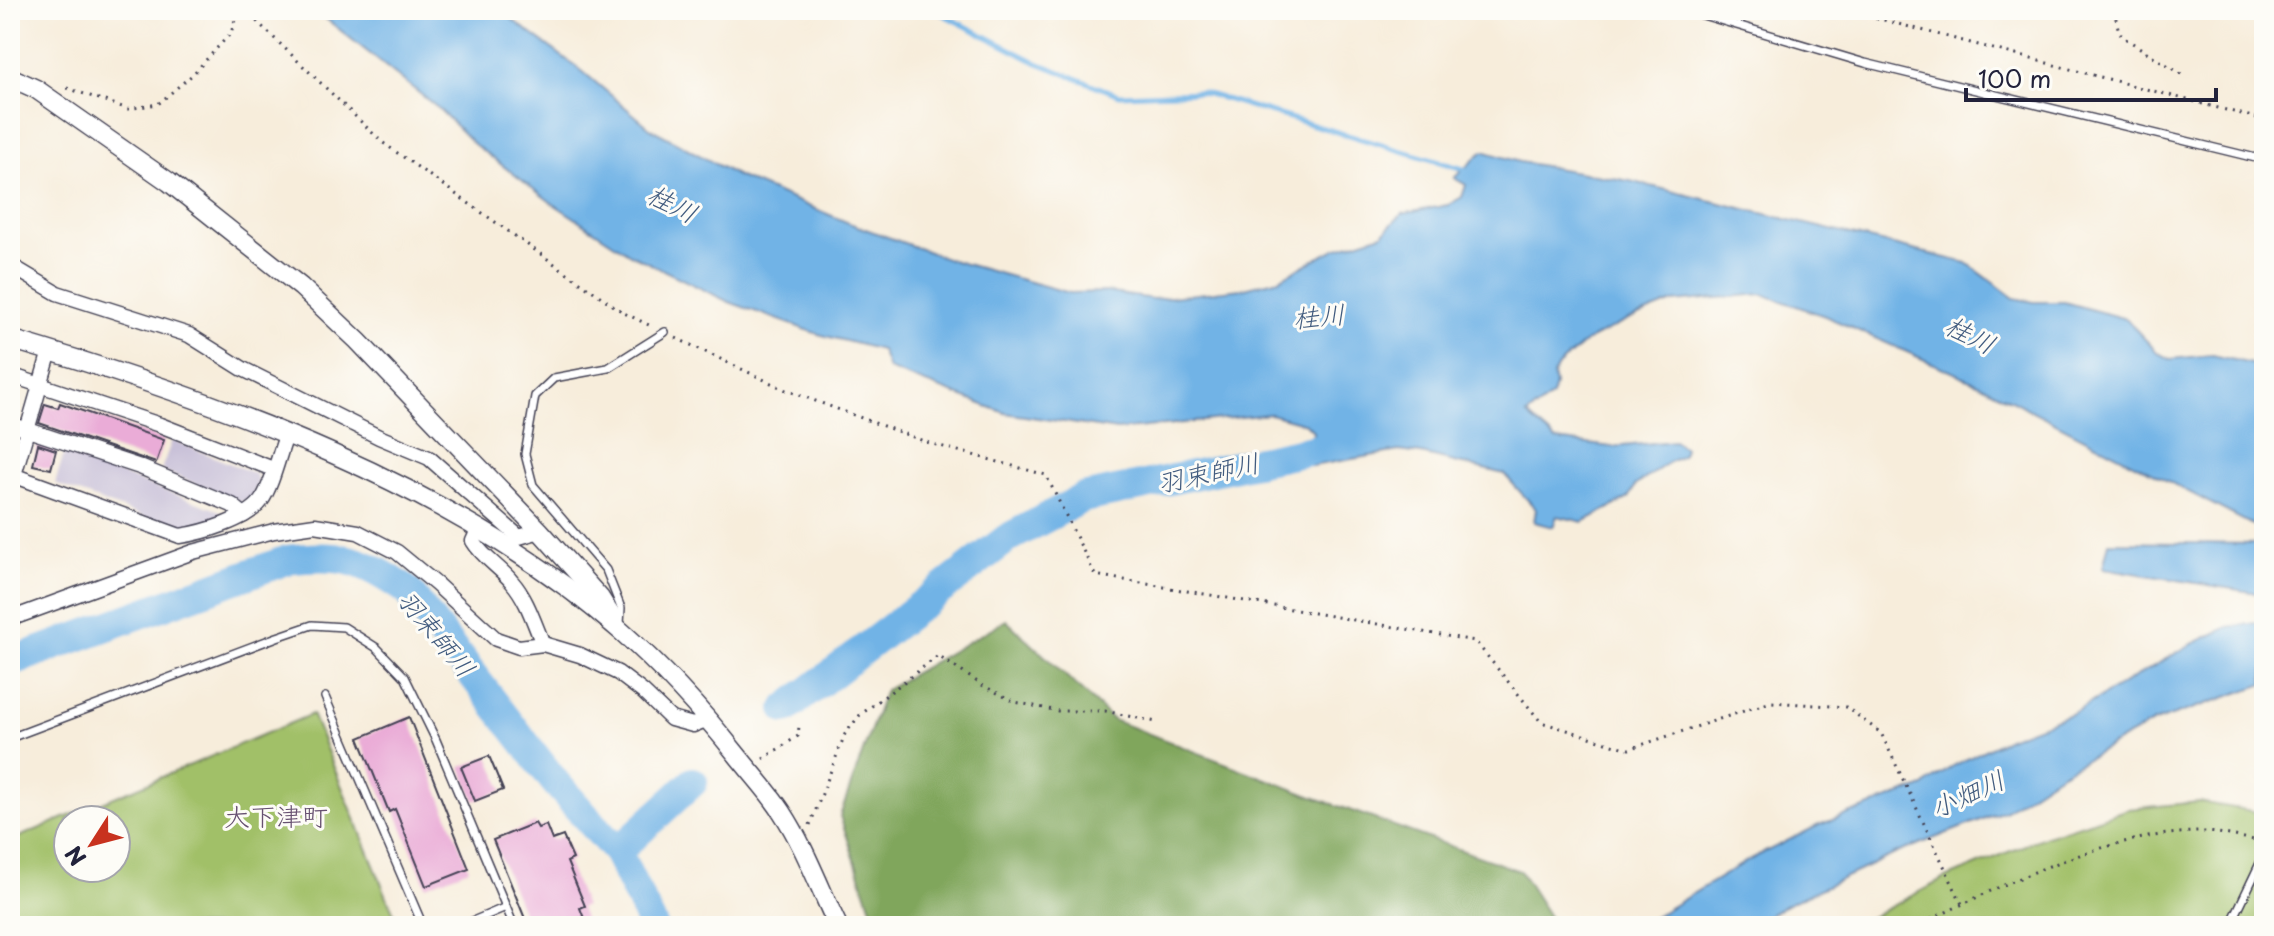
<svg xmlns="http://www.w3.org/2000/svg" width="2274" height="936" font-family="'Playpen Sans','Klee One',sans-serif">
  <style>
    .industrial { fill: #c8c0d8 }
    .green { fill: #a1c068; stroke: #627152; stroke-width: 2; fill-rule: evenodd }
    .forest { fill: #80a65c; stroke: #51644c; stroke-width: 2 }
    .water { fill: #71b3e6; stroke: #4a6a90; stroke-width: 2 }
    .lines { fill: none; stroke-linecap: round; stroke-linejoin: round }
    .stream { stroke: #71b3e6; stroke-width: 5 }
    .river { stroke: #71b3e6; stroke-width: 30 }
    .building { fill: #eaacd7 }
    .service-casing { stroke: #424053; stroke-width: 10 }
    .minor-casing { stroke: #424053; stroke-width: 17 }
    .tertiary-casing { stroke: #424053; stroke-width: 21 }
    .path { stroke: #424053; stroke-width: 3; stroke-dasharray: 2 6; stroke-linecap: butt }
    .service { stroke: #fff; stroke-width: 7 }
    .minor { stroke: #fff; stroke-width: 14 }
    .tertiary { stroke: #fff; stroke-width: 18 }
    .labels { text-anchor: middle; dominant-baseline: central; stroke-width: 6; stroke-linejoin: round; paint-order: stroke }
    .water-label { font-size: 26px; font-style: italic; fill: #425c7f; stroke: #fdfcf7 }
    .neighbourhood-label { font-size: 26px; fill: #685272; stroke: #fdfcf7 }
  </style>
  <rect width="100%" height="100%" fill="#fdfcf7"/>
  <filter id="ink" filterUnits="userSpaceOnUse"><feTurbulence type="fractalNoise" baseFrequency=".0125" numOctaves="2"/><feDisplacementMap in="SourceGraphic" scale="16" xChannelSelector="R" yChannelSelector="G"/><feConvolveMatrix kernelMatrix="1 2 1 2 8 2 1 2 1" color-interpolation-filters="sRGB"/></filter>
  <filter id="wash" filterUnits="userSpaceOnUse"><feTurbulence type="fractalNoise" baseFrequency=".006" numOctaves="4" result="noise"/><feDisplacementMap in="SourceGraphic" scale="32" xChannelSelector="R" yChannelSelector="G"/><feGaussianBlur stdDeviation="1.8" result="paint"/><feColorMatrix in="noise" values="0 0 0 0 0 0 0 0 0 0 0 0 0 0 0 0 0 1.4 0 .05"/><feComposite in="paint" operator="in"/></filter>
  <g filter="url(#wash)">
    <rect width="100%" height="100%" fill="#f7eddb"/>
    <g class="industrial">
      <polygon points="172,440 256,474 258,483 251,499 240,502 161,470"/>
      <polygon points="64,453 220,511 225,518 195,528 174,528 55,484"/>
    </g>
    <g class="green">
      <path d="M312,714L399,926H18L10,906V877L15,874L12,840ZM68,820H116V868H68Z"/>
      <polygon points="2199,802 2264,813 2264,926 1854,926 1944,879 2044,837 2128,809"/>
    </g>
    <polygon class="forest" points="1006,620 1113,720 1313,797 1520,871 1552,921 1547,926 877,926 840,816 885,690"/>
    <g class="water">
      <polygon points="315,10 499,10 581,70 650,128 739,177 849,223 951,260 1070,293 1106,292 1153,299 1241,289 1279,279 1335,249 1382,234 1402,214 1448,205 1462,197 1466,185 1454,178 1483,151 1520,162 1630,181 1967,263 2014,298 2034,302 2064,302 2126,319 2158,353 2170,359 2213,355 2264,367 2264,531 1982,385 1825,316 1762,294 1673,302 1628,320 1585,342 1558,366 1553,375 1555,385 1552,396 1527,415 1556,440 1612,447 1674,441 1684,448 1682,456 1669,462 1635,486 1629,498 1583,522 1557,516 1553,527 1534,522 1536,509 1504,474 1421,454 1399,451 1311,466 1313,431 1306,424 1270,414 1117,430 1005,413 888,369 881,350 818,334 729,302 630,254 552,203 474,144 439,109"/>
      <polygon points="2264,539 2264,594 2103,568 2109,542 2260,544"/>
      <polygon points="2264,622 2264,684 2154,722 2061,773 2006,810 1897,853 1792,902 1749,926 1639,926 1749,860 1819,825 1924,786 1953,766 2008,738 2073,713 2190,645 2228,627"/>
    </g>
    <g class="lines">
      <polyline class="stream" points="934,10 1038,63 1119,95 1201,92 1467,170"/>
      <g class="river">
        <path d="M10,662L287,560C342,553 363,559 408,591L555,782L617,852L653,926"/>
        <polyline points="786,709 1008,538 1083,498 1351,442"/>
        <polyline points="617,852 693,782"/>
      </g>
    </g>
    <g id="blocks">
      <g class="building">
        <polygon points="60,403 164,440 156,463 39,423 45,404 58,408"/>
        <polygon points="38,444 56,450 51,469 33,465"/>
        <polygon points="409,717 469,869 426,886 395,809 389,812 359,738"/>
        <polygon points="489,756 503,790 475,801 461,767"/>
        <polygon points="535,823 538,828 546,825 552,840 563,836 573,859 567,862 585,906 580,908 587,926 528,926 493,840"/>
      </g>
    </g>
  </g>
  <g filter="url(#ink)">
    <use href="#blocks" fill-opacity="0" stroke="#424053" stroke-width="2"/>
    <g class="lines">
      <g class="service-casing">
        <g id="service">
          <polyline points="1686,10 1865,63 2264,160"/>
          <polyline points="620,624 621,608 606,570 533,485 525,454 535,396 554,378 608,368 665,332"/>
          <polyline points="325,697 423,926"/>
          <polyline points="10,738 277,637 312,625 344,627 377,648 405,677 436,740 514,926"/>
          <polyline points="461,926 506,907"/>
          <polyline points="2230,926 2264,855"/>
        </g>
      </g>
      <g class="minor-casing">
        <g id="minor">
          <polyline points="10,265 57,293 189,335 243,369 379,437 429,458 519,537 540,531"/>
          <polyline points="10,375 160,425 273,469"/>
          <polyline points="10,424 140,467 232,505 244,515"/>
          <path d="M10,474L180,536C202,533 247,520 261,501C272,486 279,454 286,436"/>
          <polyline points="14,475 50,351"/>
          <path d="M479,528L473,541C483,558 500,567 512,582C527,599 534,623 543,644"/>
          <polyline points="10,619 193,552 274,531 315,525 358,532 397,552 436,584 496,639 519,647 543,644 580,655 618,673 643,692 671,719 693,725 708,719"/>
        </g>
      </g>
      <g class="tertiary-casing">
        <g id="tertiary">
          <polyline points="10,77 36,89 169,182 301,287 358,341 540,531 600,598 612,617"/>
          <path d="M10,339C220,401 456,485 622,632C664,669 702,711 737,755C752,774 769,792 782,812C805,847 820,889 838,926"/>
        </g>
      </g>
      <g class="path">
        <polyline points="245,10 382,142 624,313 651,326"/>
        <polyline points="1845,10 2264,120"/>
        <polyline points="2114,10 2119,32 2126,39 2183,75"/>
        <polyline points="67,88 128,109 158,104 192,75 231,33 238,10"/>
        <polyline points="676,338 786,390 929,443 1046,475 1095,575 1475,641 1541,722 1629,749 1771,702 1846,707 1881,733 1962,904"/>
        <polyline points="763,759 798,736 799,726"/>
        <polyline points="810,825 845,734 860,715 938,656 982,685 1015,702 1058,711 1105,711 1156,722"/>
        <path d="M1917,926C2001,886 2101,834 2197,832C2218,831 2242,838 2264,842"/>
      </g>
      <use href="#service" class="service"/>
      <use href="#minor" class="minor"/>
      <use href="#tertiary" class="tertiary"/>
    </g>
  </g>
  <g class="labels">
    <g class="water-label">
      <text transform="translate(673 203) rotate(27)">桂川</text>
      <text transform="translate(1319 315) rotate(-5)">桂川</text>
      <text transform="translate(1971 334) rotate(27)">桂川</text>
      <text transform="translate(1208 472) rotate(-12)">羽束師川</text>
      <text transform="translate(437 633) rotate(50)">羽束師川</text>
      <text transform="translate(1967 793) rotate(-24)">小畑川</text>
    </g>
    <g class="neighbourhood-label">
      <text x="276" y="815">大下津町</text>
    </g>
  </g>
  <rect width="2274" height="936" fill="none" stroke="#fdfcf7" stroke-width="40"/>
  <g transform="translate(92 844) rotate(234)"><circle r="38" fill="#fdfcf7" stroke="#a5a5ac" stroke-width="2"/>
  <path d="M0-6L14 30L0 20L-14 30Z" fill="#c8321e"/>
  <text y="-12" font-size="22" font-weight="bold" text-anchor="middle" fill="#22223b">N</text>
  </g>
  <path d="M1966 88v12h250v-12" fill="none" stroke="#22223b" stroke-width="4"/>
  <text x="1978" y="88" font-size="24" fill="#22223b" stroke="#fdfcf7" stroke-width="6" paint-order="stroke">100 m</text>
</svg>
